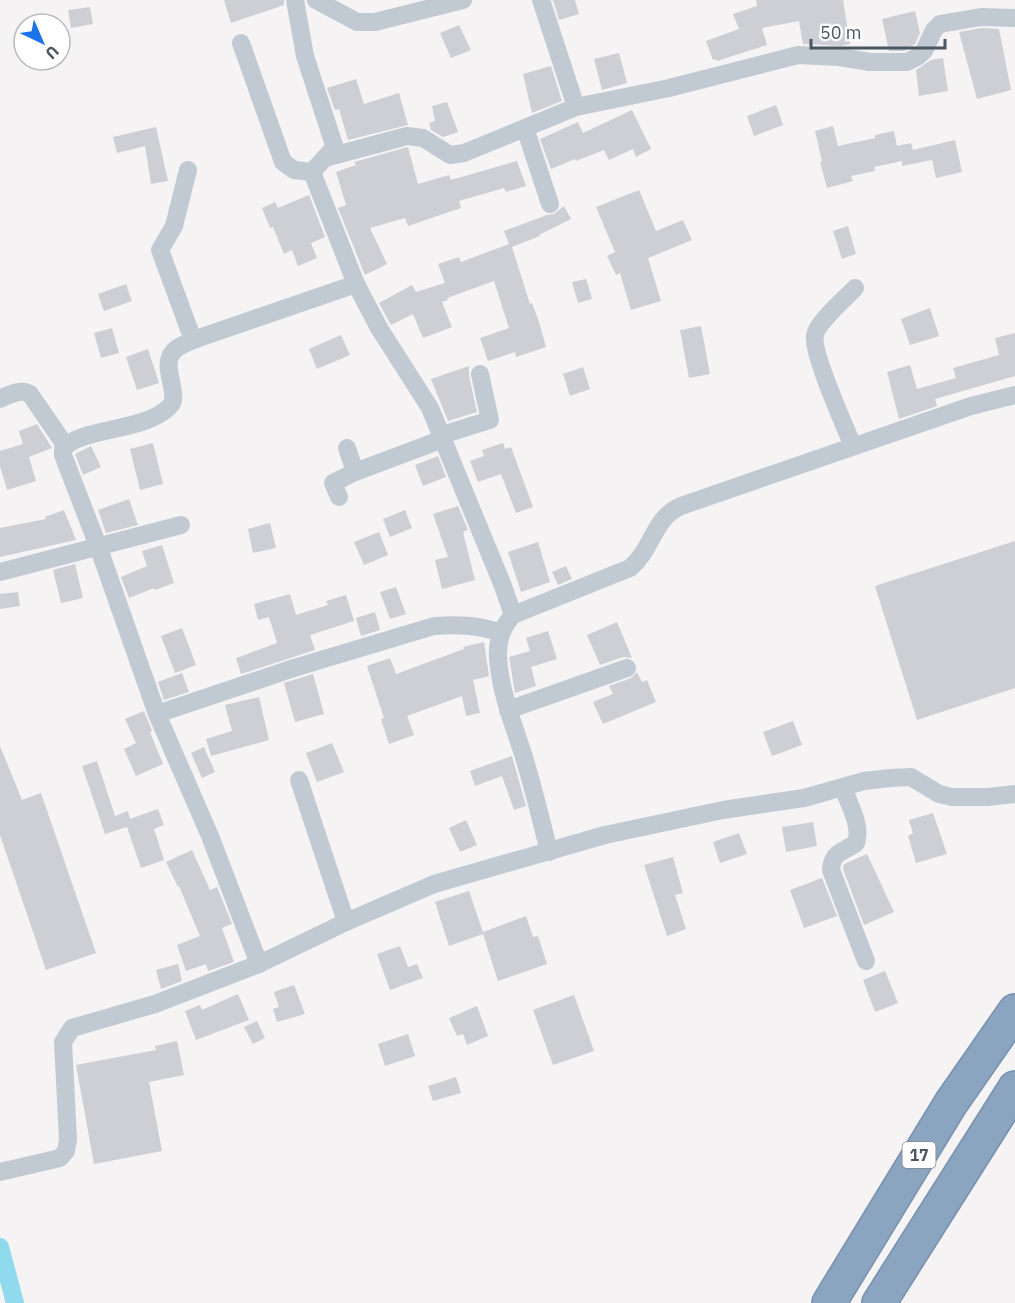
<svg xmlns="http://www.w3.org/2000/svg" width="1015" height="1303" font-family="'IBM Plex Sans',sans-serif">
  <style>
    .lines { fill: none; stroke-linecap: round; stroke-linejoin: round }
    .canal { stroke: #90daee; stroke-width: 18 }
    .building { fill: #cdcfd5 }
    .highway-casing { stroke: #7690ad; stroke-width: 36 }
    .street { stroke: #c1cad2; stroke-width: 18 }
    .highway { stroke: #8ba5c1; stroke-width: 33 }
    .labels { text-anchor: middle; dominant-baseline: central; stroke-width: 4.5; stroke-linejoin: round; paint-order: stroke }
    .shield { fill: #fff; stroke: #808990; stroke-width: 1.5 }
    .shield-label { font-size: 16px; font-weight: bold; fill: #4a5661 }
  </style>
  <rect width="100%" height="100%" fill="#f5f3f3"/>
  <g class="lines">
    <polyline class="canal" points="0,1247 15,1303"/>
  </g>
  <g class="building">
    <polygon points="224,0 284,0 284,5 231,23"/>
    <polygon points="553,0 575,0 579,14 559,20"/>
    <polygon points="756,0 843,0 850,44 840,46 803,44 799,21 762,28 767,45 717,61 716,59 713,60 706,41 739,29 733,14 757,6"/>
    <polygon points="90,7 93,24 71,28 68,10"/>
    <polygon points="915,11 920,33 915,44 904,51 889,51 882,19"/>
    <polygon points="459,25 471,50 451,58 440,33"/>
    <polygon points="982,28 999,29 1011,90 977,99 959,32"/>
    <polygon points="619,53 627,83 602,90 594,59"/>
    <polygon points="943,58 948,91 919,96 916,70 931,60"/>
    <polygon points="551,66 562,101 532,113 523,74"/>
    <polygon points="356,79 364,104 399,93 408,125 348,140 339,109 335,110 327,88"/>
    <polygon points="447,102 458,132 443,137 431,130 429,123 435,121 432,106"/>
    <polygon points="776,105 783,125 754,136 747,116"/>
    <polygon points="632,110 651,149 636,157 633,149 609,160 604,150 576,161 575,159 551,169 540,139 578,122 583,133"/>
    <polygon points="833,126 838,146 875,138 875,135 894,131 897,146 911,143 913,150 955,140 962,172 936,178 932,160 902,166 902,161 874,167 875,171 851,176 853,181 827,188 820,162 822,161 815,131"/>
    <polygon points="156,127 168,181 151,184 145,146 117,153 113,137"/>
    <polygon points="408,147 418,184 449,175 451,180 517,161 526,186 506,192 504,188 459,201 461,208 408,226 405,218 370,228 387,264 365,275 338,208 346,205 336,172 356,165 354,162"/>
    <polygon points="639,190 656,231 683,220 692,240 648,258 661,301 631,310 620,273 616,275 607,256 615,252 596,207"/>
    <polygon points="309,195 325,237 311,243 317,258 298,266 292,250 284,254 273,227 270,228 262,208 275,202 278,208"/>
    <polygon points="564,206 571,219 539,235 540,236 512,247 530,304 532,303 539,322 546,347 516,357 515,352 488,361 480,338 509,328 494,281 447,298 448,300 442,302 452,327 423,338 413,314 391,325 379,303 412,285 416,292 445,283 438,264 459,257 461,262 509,244 504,231 547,215 554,214"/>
    <polygon points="848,226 856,254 842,259 833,231"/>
    <polygon points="586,279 592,299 578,303 572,282"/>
    <polygon points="126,284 132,301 104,311 98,294"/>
    <polygon points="930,308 939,336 910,345 901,319"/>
    <polygon points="701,326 710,374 689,378 680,330"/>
    <polygon points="112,328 119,353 101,358 94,333"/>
    <polygon points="1015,333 1015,376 935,399 937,406 899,419 887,372 910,365 917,389 956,378 953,368 999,355 995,338"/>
    <polygon points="341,335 350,355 317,369 309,349"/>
    <polygon points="148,349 159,383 137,390 126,357"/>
    <polygon points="469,366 469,376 477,412 448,421 431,379"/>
    <polygon points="583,367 590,389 570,396 563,374"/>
    <polygon points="37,424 52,448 29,457 36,481 7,490 0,466 0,451 23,444 19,431"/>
    <polygon points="153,443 163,484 140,490 130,449"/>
    <polygon points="503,443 505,449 511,447 533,507 516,513 501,474 478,482 470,461 484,456 482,450"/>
    <polygon points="91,446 101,467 83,475 75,454"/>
    <polygon points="438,456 446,477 423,486 415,465"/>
    <polygon points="129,499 138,525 106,533 98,510"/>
    <polygon points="458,506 468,530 463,532 475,580 442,589 435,560 448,557 433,514"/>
    <polygon points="64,510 76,540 0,557 0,528 46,519 45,517"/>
    <polygon points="405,510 412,528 390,537 383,519"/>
    <polygon points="270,523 276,548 253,553 248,529"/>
    <polygon points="379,532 388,555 364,565 354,542"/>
    <polygon points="1015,541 1015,688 917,720 875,586"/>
    <polygon points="538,542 550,582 521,592 508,552"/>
    <polygon points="162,545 174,583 155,590 154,588 129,598 121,577 147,566 142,551"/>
    <polygon points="75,564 83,598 61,603 53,570"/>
    <polygon points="566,566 572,579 558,585 552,572"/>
    <polygon points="396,587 406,614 390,619 380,592"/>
    <polygon points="18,592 20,606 0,609 0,594"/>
    <polygon points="290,594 296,615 328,605 326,601 346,595 354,621 310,635 315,650 241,674 236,658 277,643 269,617 258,620 254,604"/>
    <polygon points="375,612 380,630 361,636 356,618"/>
    <polygon points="617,622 632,658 623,657 600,665 587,635"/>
    <polygon points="182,628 196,665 175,673 161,636"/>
    <polygon points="548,631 557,659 531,667 536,686 515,693 509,657 530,651 526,638"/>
    <polygon points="484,642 489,676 473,680 480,713 466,716 462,696 407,716 414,735 389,744 381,719 384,718 367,666 390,658 396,674 464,649 463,647"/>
    <polygon points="637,672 642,682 647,680 656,702 603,724 593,702 613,694 609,686 631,678"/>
    <polygon points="182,673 189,692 164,700 158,682"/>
    <polygon points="313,674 324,714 295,722 284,683"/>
    <polygon points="259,697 269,740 211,756 206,739 232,731 225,705"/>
    <polygon points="144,711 152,731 150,732 163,764 136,776 124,749 136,743 125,719"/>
    <polygon points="793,721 802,745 772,756 763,732"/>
    <polygon points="332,743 344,772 317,782 306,753"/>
    <polygon points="0,746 22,800 41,793 96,953 46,970 0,835"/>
    <polygon points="204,747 215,772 202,778 191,753"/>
    <polygon points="512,756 526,806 514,810 502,776 475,786 470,771"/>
    <polygon points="97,761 115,816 128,811 130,819 158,809 164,825 154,829 164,860 141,868 127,827 105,834 82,766"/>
    <polygon points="933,813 947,854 916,863 908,836 913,833 909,820"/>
    <polygon points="466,820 477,845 460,852 449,828"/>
    <polygon points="813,822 817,846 786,852 782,827"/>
    <polygon points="739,833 747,854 720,863 713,842"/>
    <polygon points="192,850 210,890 217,887 232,924 222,928 234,962 208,971 206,964 186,971 177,945 200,936 179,886 178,887 166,862"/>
    <polygon points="867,854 894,912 864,925 843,869 844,864"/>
    <polygon points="673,857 683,893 675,895 686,929 667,936 644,865"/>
    <polygon points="822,878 837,916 804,928 790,890"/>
    <polygon points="469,891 483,932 526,916 533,937 538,936 547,964 498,981 483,934 449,946 435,902"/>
    <polygon points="400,946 408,967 417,964 423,978 390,990 377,954"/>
    <polygon points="178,964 182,981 161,989 156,970"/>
    <polygon points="885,971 898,1003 875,1012 863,980"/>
    <polygon points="294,985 305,1014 277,1022 273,1009 279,1007 274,992"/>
    <polygon points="238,994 249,1020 196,1040 185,1011 200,1005 202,1010"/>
    <polygon points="574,995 594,1051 553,1065 533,1010"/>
    <polygon points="477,1006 488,1036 467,1045 463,1034 457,1036 449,1018"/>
    <polygon points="257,1021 265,1038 253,1044 244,1027"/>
    <polygon points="408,1034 415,1056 385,1066 378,1044"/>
    <polygon points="177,1041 184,1075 149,1082 162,1151 94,1164 76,1065 156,1050 155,1046"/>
    <polygon points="456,1077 461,1093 433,1101 428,1086"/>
  </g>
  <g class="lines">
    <g class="highway-casing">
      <g id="highway">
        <polyline points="829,1303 951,1103 1015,1011"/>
        <polyline points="879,1303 1015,1088"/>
      </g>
    </g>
    <g class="street">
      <polyline points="295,0 305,56 334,145 332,150 312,172 356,284 379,328 430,408 503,586 513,615"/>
      <polyline points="316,0 357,22 375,22 463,0"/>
      <polyline points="541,0 576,107"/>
      <polyline points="241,43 283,162 294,170 312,172"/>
      <polyline points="525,128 550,204"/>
      <polyline points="325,158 407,136 423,138 450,155 464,153 576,107 669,88 798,55 839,57 870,62 907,62 917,57 924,51 934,30 940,24 981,17 1015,18"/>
      <polyline points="188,170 174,226 160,250 193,340"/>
      <path d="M0,399C9,395 21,388 30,394L65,445"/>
      <polyline points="442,435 490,420 480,374"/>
      <path d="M853,446C845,427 811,351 815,335C818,321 845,299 855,288"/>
      <polyline points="347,448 355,472"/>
      <polyline points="339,497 333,483 355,472 443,439"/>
      <polyline points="0,572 181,525"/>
      <polyline points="508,710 627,668"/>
      <path d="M157,714L294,668L434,626C458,624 478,625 501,633"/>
      <polyline points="299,780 346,922"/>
      <path d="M843,788C849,804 862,826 856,843C843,853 832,851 831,870L866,961"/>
      <path d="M549,852C541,819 533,786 523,754C513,723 500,691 498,657C497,641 502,627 513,615L630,568C653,549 653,518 681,506L971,406L1015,395"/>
      <path d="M259,964L210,836L157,714L98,546L63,455V449C80,427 146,432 170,406C181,395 160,366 173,352C177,346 187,343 193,340L356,284"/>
      <polyline points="0,1172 60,1158 66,1151 68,1140 63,1042 72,1028 155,1004 259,964 346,922 434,884 605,835 723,810 804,798 864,781 890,778 911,777 939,794 952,797 988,797 1015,794"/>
    </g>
    <use href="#highway" class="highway"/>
  </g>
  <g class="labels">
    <rect class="shield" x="902.5" y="1142" width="33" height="26" rx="4.5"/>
    <g class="shield-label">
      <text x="919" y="1155">17</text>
    </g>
  </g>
  <g transform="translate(42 42) rotate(136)"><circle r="28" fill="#ffffff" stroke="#b7bbc0" stroke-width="1.5"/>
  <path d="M0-4.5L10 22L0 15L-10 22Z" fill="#1a73e8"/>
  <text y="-9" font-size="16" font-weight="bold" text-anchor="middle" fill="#4a5661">U</text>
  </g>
  <path d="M811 39v9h134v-9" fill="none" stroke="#4a5661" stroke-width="3"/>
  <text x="820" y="39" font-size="18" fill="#4a5661" stroke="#ffffff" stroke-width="4.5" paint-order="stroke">50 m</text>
</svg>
